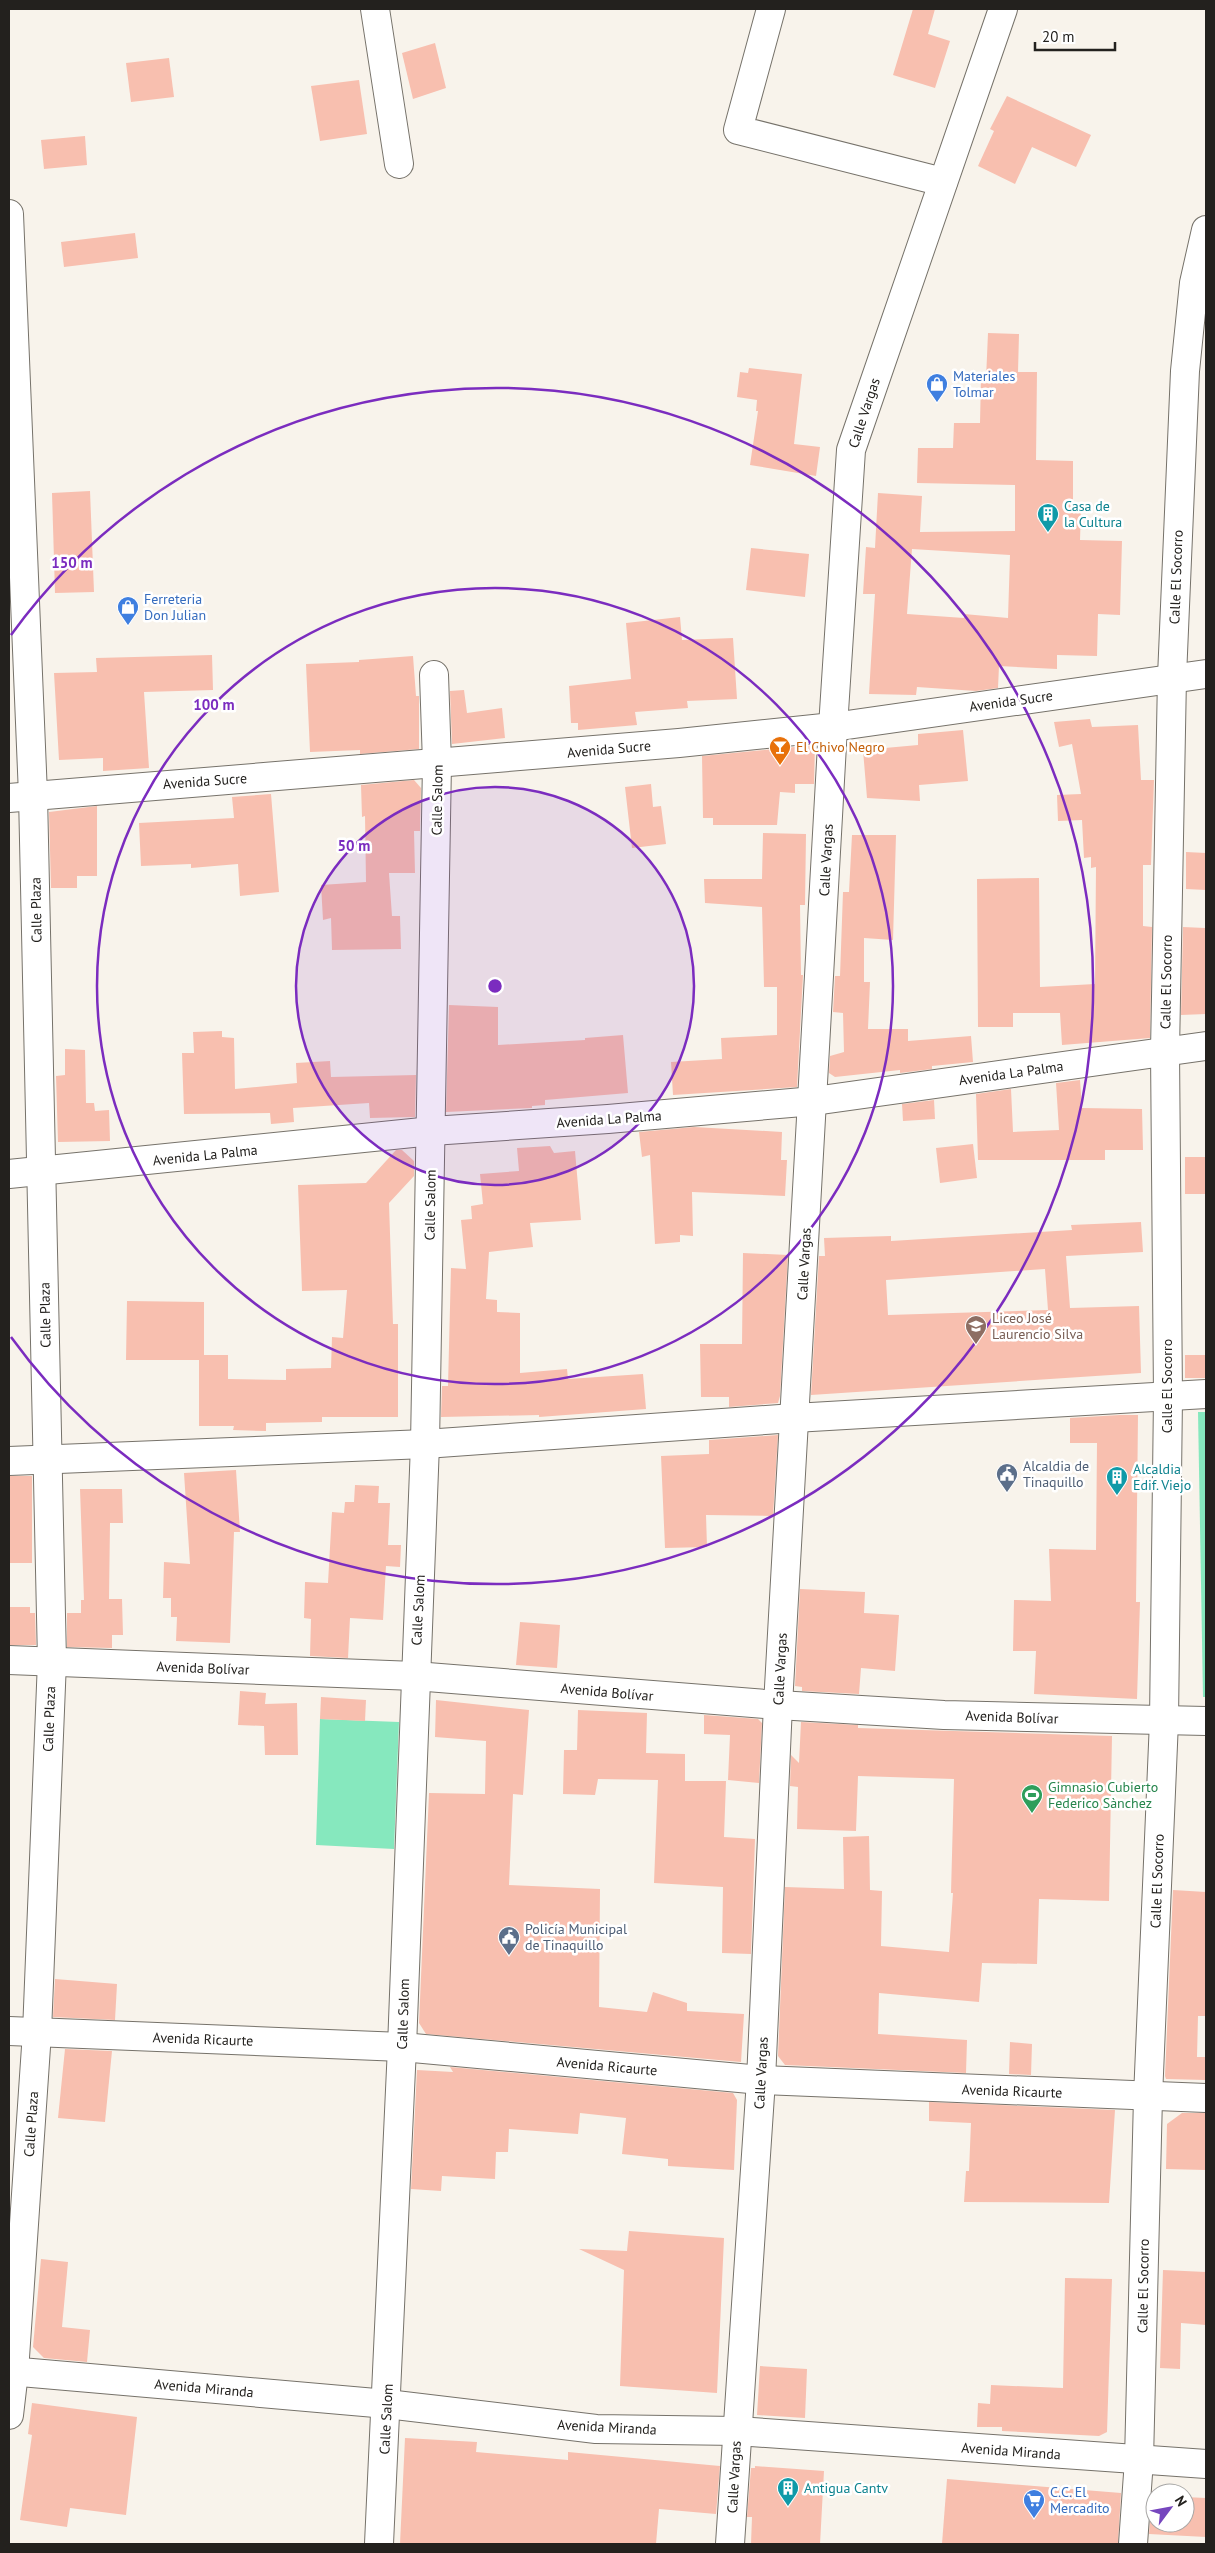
<svg xmlns="http://www.w3.org/2000/svg" width="1215" height="2553" font-family="'PT Sans',sans-serif">
  <style>
    .green { fill: #86e8be }
    .building { fill: #f8bfaf; fill-rule: evenodd }
    .lines { fill: none; stroke-linecap: round; stroke-linejoin: round }
    .street-casing { stroke: #76726a; stroke-width: 30 }
    .secondary-casing { stroke: #76726a; stroke-width: 30 }
    .street { stroke: #fff; stroke-width: 28 }
    .secondary { stroke: #fff; stroke-width: 28 }
    .ring { fill: none; stroke: #7b2cbf; stroke-width: 2.5 }
    .labels { text-anchor: middle; dominant-baseline: central; stroke-width: 5; stroke-linejoin: round; paint-order: stroke }
    .shop-label { font-size: 14px; fill: #366cbe; stroke: #fff; text-anchor: start }
    .street-label { font-size: 14px; fill: #23211e; stroke: #fff }
    .culture-label { font-size: 14px; fill: #0d838f; stroke: #fff; text-anchor: start }
    .food-label { font-size: 14px; fill: #c56008; stroke: #fff; text-anchor: start }
    .education-label { font-size: 14px; fill: #785e54; stroke: #fff; text-anchor: start }
    .service-label { font-size: 14px; fill: #4e5e75; stroke: #fff; text-anchor: start }
    .leisure-label { font-size: 14px; fill: #27864d; stroke: #fff; text-anchor: start }
    .centre { fill: #7b2cbf; stroke: #fff; stroke-width: 2.5 }
    .ring-label { font-size: 15px; text-anchor: middle; font-weight: bold; fill: #7b2cbf; stroke: #fff; stroke-width: 5; stroke-linejoin: round; paint-order: stroke }
  </style>
  <rect width="100%" height="100%" fill="#f8f3eb"/>
  <g class="green">
    <polygon points="1198,1412 1206,1412 1206,1697 1203,1697"/>
    <polygon points="320,1719 399,1722 394,1849 316,1845"/>
  </g>
  <g class="building">
    <polygon points="913,9 935,9 928,34 950,41 935,88 893,75"/>
    <polygon points="435,43 446,88 413,99 402,53"/>
    <polygon points="169,58 174,97 131,102 126,63"/>
    <polygon points="359,80 367,134 320,141 311,86"/>
    <polygon points="1007,96 1091,135 1076,167 1032,147 1015,184 978,166 994,131 990,129"/>
    <polygon points="85,136 87,165 44,169 41,140"/>
    <polygon points="135,233 138,258 64,267 61,242"/>
    <path d="M988,333L1019,334L1018,372H1037L1036,460L1073,461V507L1081,508L1080,540L1122,541L1120,615L1098,614L1097,656L1057,655V669L999,666L998,688L976,691L917,687L916,695L869,694L875,594H863L866,547L875,548L878,493L922,496L920,532L1015,531V485L917,483L918,448H953L954,423H980L981,378L986,379ZM912,549L1010,555L1008,618L964,614V618L907,614Z"/>
    <polygon points="749,368 802,374 794,444 820,447 816,476 750,465 758,411 756,411 757,400 737,397 740,372 748,373"/>
    <polygon points="90,491 94,592 55,593 52,493"/>
    <polygon points="751,548 809,554 805,597 746,590"/>
    <polygon points="680,617 682,640 733,638 737,699 687,701 688,708 635,712 637,725 578,730 578,723 571,723 569,686 631,679 626,623"/>
    <polygon points="212,655 213,690 144,692 149,768 103,771 103,758 59,760 54,673 97,672 96,658"/>
    <polygon points="413,656 416,696 419,696 419,749 360,754 360,750 310,752 306,664 359,662 359,660"/>
    <polygon points="464,690 467,713 502,708 505,738 452,744 450,691"/>
    <polygon points="1090,719 1092,727 1138,725 1141,780 1154,780 1151,865 1143,865 1143,926 1152,927 1150,1038 1062,1045 1060,1013 1013,1013 1013,1027 978,1027 977,879 1039,878 1040,987 1095,984 1096,867 1091,868 1091,857 1084,858 1082,820 1058,821 1057,795 1081,794 1072,744 1059,747 1054,722"/>
    <polygon points="963,730 968,781 919,785 920,801 867,798 863,750 918,745 918,734"/>
    <polygon points="815,745 814,784 795,784 795,793 780,792 777,825 713,825 713,818 703,818 702,756"/>
    <polygon points="414,780 421,788 420,831 414,831 415,873 389,873 392,916 400,916 401,949 332,950 331,918 323,920 321,885 366,882 365,816 362,817 361,785"/>
    <polygon points="651,784 653,807 661,806 666,844 632,848 625,787"/>
    <polygon points="271,794 279,892 240,896 238,864 191,868 191,864 141,866 139,823 234,818 232,797"/>
    <polygon points="97,806 97,876 77,876 77,888 51,888 49,812"/>
    <polygon points="763,833 806,834 805,905 800,905 801,975 803,975 797,1087 673,1095 671,1062 722,1059 721,1038 777,1035 777,987 764,987 762,907 705,903 704,879 762,879"/>
    <polygon points="852,835 896,835 893,940 864,938 864,982 870,982 868,1029 908,1029 908,1041 971,1036 973,1062 932,1066 932,1069 900,1073 900,1070 835,1077 829,1073 830,1056 844,1052 843,1013 833,1012 835,976 840,976 843,892 849,892"/>
    <polygon points="1186,852 1206,853 1206,890 1186,889"/>
    <polygon points="1183,927 1205,928 1206,1014 1181,1015"/>
    <polygon points="449,1005 498,1007 498,1045 585,1040 585,1038 623,1035 628,1093 545,1100 545,1105 532,1106 532,1108 446,1112"/>
    <polygon points="222,1031 222,1037 234,1038 235,1089 297,1083 296,1063 330,1061 331,1077 416,1075 415,1117 370,1118 369,1103 293,1108 294,1122 271,1124 270,1113 184,1114 182,1053 194,1053 193,1032"/>
    <polygon points="65,1049 85,1050 86,1103 94,1103 95,1111 109,1110 110,1141 58,1142 56,1076 65,1075"/>
    <polygon points="1080,1080 1082,1108 1142,1109 1143,1150 1105,1150 1105,1160 978,1160 976,1094 1011,1089 1013,1132 1059,1130 1056,1083"/>
    <polygon points="934,1100 935,1119 903,1121 902,1104"/>
    <polygon points="694,1127 782,1132 781,1160 787,1160 785,1196 692,1192 693,1236 680,1235 680,1242 655,1244 650,1155 642,1157 639,1132"/>
    <polygon points="973,1144 977,1178 940,1183 936,1148"/>
    <polygon points="550,1146 554,1153 575,1151 581,1220 530,1223 533,1247 489,1252 486,1299 497,1300 497,1312 520,1313 520,1373 567,1369 568,1379 643,1374 646,1409 539,1417 539,1415 441,1417 442,1386 448,1386 451,1268 466,1269 461,1220 472,1219 471,1206 483,1204 480,1174 519,1171 517,1148"/>
    <polygon points="396,1150 402,1150 414,1161 414,1176 389,1203 393,1324 398,1324 398,1417 322,1417 322,1422 266,1423 266,1431 233,1430 234,1426 199,1426 199,1360 126,1360 127,1301 204,1302 204,1355 228,1355 228,1379 286,1380 286,1369 331,1368 332,1337 343,1338 347,1290 302,1291 298,1185 366,1183"/>
    <rect x="1185" y="1157" width="21" height="37"/>
    <path d="M1141,1222L1143,1252L1066,1256L1070,1308L1139,1306L1141,1373L811,1395L819,1256H825L824,1238L891,1236V1241L1072,1230L1071,1225ZM1045,1269L1048,1310L888,1315L886,1280Z"/>
    <polygon points="743,1253 788,1255 780,1396 778,1403 729,1407 729,1397 701,1397 700,1344 742,1344"/>
    <rect x="1185" y="1355" width="21" height="23"/>
    <polygon points="1120,1415 1138,1415 1136,1602 1140,1602 1137,1699 1034,1694 1036,1651 1013,1651 1014,1600 1051,1601 1049,1549 1096,1550 1097,1443 1070,1443 1070,1418"/>
    <polygon points="778,1435 773,1516 706,1515 707,1547 665,1548 661,1456 709,1454 709,1440"/>
    <polygon points="236,1470 240,1532 234,1532 230,1643 176,1641 177,1617 171,1617 171,1598 163,1598 164,1562 190,1564 184,1473"/>
    <rect x="9" y="1476" width="23" height="87"/>
    <polygon points="355,1485 379,1486 378,1503 390,1503 388,1545 401,1545 400,1567 386,1566 383,1620 350,1618 348,1658 310,1656 311,1619 304,1618 305,1582 328,1583 332,1512 344,1513 345,1502 354,1502"/>
    <polygon points="80,1489 122,1489 123,1523 110,1523 109,1599 122,1599 123,1635 112,1635 112,1648 67,1647 67,1613 81,1613 81,1600 84,1600"/>
    <polygon points="800,1589 865,1592 864,1613 899,1615 895,1671 861,1668 859,1694 802,1691 802,1687 795,1686"/>
    <polygon points="9,1607 30,1607 30,1613 35,1613 36,1645 9,1645"/>
    <polygon points="520,1622 560,1625 557,1668 516,1665"/>
    <polygon points="240,1691 266,1693 265,1704 297,1703 298,1755 265,1755 264,1726 238,1725"/>
    <polygon points="321,1697 366,1700 365,1721 320,1719"/>
    <polygon points="436,1700 529,1710 523,1795 513,1794 509,1885 600,1889 599,2007 647,2012 653,1992 687,2003 687,2011 744,2014 741,2062 426,2034 419,2023 429,1793 485,1794 486,1741 435,1737"/>
    <polygon points="578,1710 647,1713 646,1753 685,1754 685,1781 726,1781 724,1837 755,1839 751,1954 722,1953 723,1887 654,1883 658,1780 598,1779 595,1795 563,1794 564,1750 577,1750"/>
    <polygon points="704,1715 758,1719 762,1723 759,1783 728,1780 730,1735 704,1734"/>
    <polygon points="801,1722 858,1725 858,1728 1112,1736 1109,1901 1039,1899 1037,1964 982,1963 979,2002 879,1993 878,2034 967,2040 966,2073 785,2065 778,2056 785,1887 844,1889 843,1837 869,1836 870,1890 882,1891 881,1946 949,1952 953,1893 951,1893 954,1779 858,1776 856,1831 797,1829 798,1787 790,1786 791,1755 799,1763"/>
    <polygon points="1173,1890 1206,1892 1206,2016 1198,2016 1197,2057 1206,2057 1206,2080 1166,2079 1165,2076"/>
    <polygon points="55,1979 117,1984 115,2020 53,2017"/>
    <polygon points="1010,2042 1032,2044 1031,2075 1009,2074"/>
    <polygon points="65,2049 112,2051 105,2122 58,2118"/>
    <polygon points="450,2067 733,2093 737,2100 734,2170 668,2166 668,2159 622,2154 626,2118 580,2113 578,2134 509,2129 508,2152 496,2152 495,2179 442,2176 441,2191 411,2189 417,2070 453,2072"/>
    <polygon points="929,2102 1115,2110 1109,2203 964,2202 966,2171 969,2171 971,2123 929,2121"/>
    <polygon points="1182,2113 1206,2113 1206,2170 1166,2169 1167,2124"/>
    <polygon points="629,2231 724,2238 717,2393 620,2386 624,2270 579,2249 627,2251"/>
    <polygon points="41,2259 68,2262 62,2327 90,2330 87,2362 44,2358 33,2347"/>
    <polygon points="1163,2270 1206,2272 1206,2325 1181,2323 1180,2369 1160,2368"/>
    <polygon points="1065,2278 1112,2279 1107,2432 1099,2436 1002,2431 1002,2427 977,2427 978,2403 990,2404 991,2385 1063,2388"/>
    <polygon points="760,2366 807,2369 805,2418 757,2415"/>
    <polygon points="32,2403 137,2417 126,2515 70,2508 67,2527 20,2520 32,2435 28,2434"/>
    <polygon points="405,2438 477,2442 476,2452 568,2460 568,2452 720,2466 716,2514 659,2509 656,2544 400,2544"/>
    <polygon points="755,2466 824,2471 820,2544 751,2544 752,2517 747,2517 751,2468 755,2468"/>
    <polygon points="947,2479 1121,2493 1118,2544 942,2544"/>
    <polygon points="1152,2495 1155,2495 1155,2523 1185,2523 1185,2497 1206,2498 1206,2537 1149,2534"/>
  </g>
  <g class="lines">
    <g class="street-casing">
      <g id="street">
        <polyline points="375,9 399,164"/>
        <polyline points="771,9 738,130 943,182"/>
        <polyline points="9,214 33,795 52,1661 37,2032 14,2372 9,2415"/>
        <polyline points="9,798 679,743 833,727 1206,674"/>
        <polyline points="9,1174 432,1131 608,1119 814,1101 1206,1046"/>
        <polyline points="9,1461 425,1444 794,1418 1206,1394"/>
        <polyline points="9,1660 415,1676 778,1705 944,1715 1206,1721"/>
        <polyline points="9,2031 402,2047 761,2080 1206,2098"/>
        <polyline points="379,2544 402,2047 425,1444 437,763 434,675"/>
      </g>
    </g>
    <g class="secondary-casing">
      <g id="secondary">
        <polyline points="9,2371 387,2404 596,2429 737,2431 1206,2464"/>
        <polyline points="730,2544 761,2080 778,1705 833,727 851,450 1003,9"/>
        <polyline points="1133,2544 1139,2460 1148,2097 1164,1721 1168,1397 1165,1051 1172,677 1185,371 1194,283 1206,230"/>
      </g>
    </g>
    <use href="#street" class="street"/>
    <use href="#secondary" class="secondary"/>
  </g>
  <circle cx="495" cy="986" r="199" fill="#7b2cbf" fill-opacity=".12"/>
  <g class="ring">
    <circle cx="495" cy="986" r="199"/>
    <circle cx="495" cy="986" r="398"/>
    <path d="M11 635A598 598 0 1 1 11 1337"/>
  </g>
  <defs>
    <g id="shop-pin" transform="scale(1.125)"><path d="M0 17L-7.5 6A9.5 9.5 0 1 1 7.5 6Z" fill="#3f7fe0" stroke="#fff"/><path d="M-5-2.5h2.3a2.7 3.5 0 0 1 5.4 0H5L5.5 6h-11ZM-1.5-2.5h3a1.5 2.3 0 0 0-3 0Z" fill="#fff"/></g>
    <g id="building-pin" transform="scale(1.125)"><path d="M0 17L-7.5 6A9.5 9.5 0 1 1 7.5 6Z" fill="#0f9aa8" stroke="#fff"/><path d="M-4-6H4V6H1V3H-1V6H-4ZM-2.5-4.3h1.7v1.8h-1.7ZM.8-4.3h1.7v1.8H.8ZM-2.5-1h1.7V.8h-1.7ZM.8-1h1.7V.8H.8Z" fill="#fff"/></g>
    <g id="bar-pin" transform="scale(1.125)"><path d="M0 17L-7.5 6A9.5 9.5 0 1 1 7.5 6Z" fill="#e8710a" stroke="#fff"/><path d="M-6-5H6L.8 .8V4.5H3.5V6h-7V4.5H-.8V.8Z" fill="#fff"/></g>
    <g id="school-pin" transform="scale(1.125)"><path d="M0 17L-7.5 6A9.5 9.5 0 1 1 7.5 6Z" fill="#8d6e63" stroke="#fff"/><path d="M0-5L7-2L0 1L-7-2ZM-4 1L0 2.5L4 1V4Q0 6-4 4Z" fill="#fff"/></g>
    <g id="civic-pin" transform="scale(1.125)"><path d="M0 17L-7.5 6A9.5 9.5 0 1 1 7.5 6Z" fill="#5c6f8a" stroke="#fff"/><path d="M-.6-6.5H3V-4.5H.6V-3L4-1V1h2V6H-6V1h2V-1L-.6-3ZM-1.2 2.5V6h2.4V2.5Z" fill="#fff"/></g>
    <g id="stadium-pin" transform="scale(1.125)"><path d="M0 17L-7.5 6A9.5 9.5 0 1 1 7.5 6Z" fill="#2e9e5b" stroke="#fff"/><path d="M0-5a6.5 5 0 1 0 0 10a6.5 5 0 1 0 0-10ZM-3.5-1.8h7v3.6h-7Z" fill="#fff"/></g>
    <g id="supermarket-pin" transform="scale(1.125)"><path d="M0 17L-7.5 6A9.5 9.5 0 1 1 7.5 6Z" fill="#3f7fe0" stroke="#fff"/><path d="M-6-5.5h2.5l.6 2H6L4.5 2H-2.5L-4.4-4H-6ZM-1.5 3.2a1.3 1.3 0 1 0 .1 0ZM3 3.2a1.3 1.3 0 1 0 .1 0Z" fill="#fff"/></g>
  </defs>
  <g fill-rule="evenodd">
    <use href="#shop-pin" x="937" y="384"/>
    <use href="#building-pin" x="1048" y="514"/>
    <use href="#shop-pin" x="128" y="607"/>
    <use href="#bar-pin" x="780" y="747"/>
    <use href="#school-pin" x="976" y="1326"/>
    <use href="#civic-pin" x="1007" y="1474"/>
    <use href="#building-pin" x="1117" y="1477"/>
    <use href="#stadium-pin" x="1032" y="1795"/>
    <use href="#civic-pin" x="509" y="1937"/>
    <use href="#building-pin" x="788" y="2488"/>
    <use href="#supermarket-pin" x="1034" y="2500"/>
  </g>
  <g class="labels">
    <g class="shop-label">
      <text x="953" y="376">Materiales<tspan x="953" dy="16">Tolmar</tspan></text>
      <text x="144" y="599">Ferreteria<tspan x="144" dy="16">Don Julian</tspan></text>
      <text x="1050" y="2492">C.C. El<tspan x="1050" dy="16">Mercadito</tspan></text>
    </g>
    <g class="street-label">
      <text transform="translate(864 413) rotate(-72)">Calle Vargas</text>
      <text transform="translate(1176 577) rotate(-88)">Calle El Socorro</text>
      <text transform="translate(1011 701) rotate(-8)">Avenida Sucre</text>
      <text transform="translate(609 749) rotate(-5)">Avenida Sucre</text>
      <text transform="translate(205 781) rotate(-4)">Avenida Sucre</text>
      <text transform="translate(437 800) rotate(-89)">Calle Salom</text>
      <text transform="translate(826 860) rotate(-87)">Calle Vargas</text>
      <text transform="translate(36 910) rotate(-91)">Calle Plaza</text>
      <text transform="translate(1166 982) rotate(-89)">Calle El Socorro</text>
      <text transform="translate(1011 1073) rotate(-8)">Avenida La Palma</text>
      <text transform="translate(609 1119) rotate(-4)">Avenida La Palma</text>
      <text transform="translate(205 1155) rotate(-6)">Avenida La Palma</text>
      <text transform="translate(430 1205) rotate(-89)">Calle Salom</text>
      <text transform="translate(804 1264) rotate(-87)">Calle Vargas</text>
      <text transform="translate(45 1315) rotate(-91)">Calle Plaza</text>
      <text transform="translate(1167 1386) rotate(-90)">Calle El Socorro</text>
      <text transform="translate(418 1610) rotate(-87)">Calle Salom</text>
      <text transform="translate(203 1668) rotate(2)">Avenida Bolívar</text>
      <text transform="translate(780 1669) rotate(-87)">Calle Vargas</text>
      <text transform="translate(607 1692) rotate(5)">Avenida Bolívar</text>
      <text transform="translate(1012 1717) rotate(2)">Avenida Bolívar</text>
      <text transform="translate(49 1719) rotate(-88)">Calle Plaza</text>
      <text transform="translate(1157 1881) rotate(-88)">Calle El Socorro</text>
      <text transform="translate(403 2014) rotate(-88)">Calle Salom</text>
      <text transform="translate(203 2039) rotate(2)">Avenida Ricaurte</text>
      <text transform="translate(607 2066) rotate(5)">Avenida Ricaurte</text>
      <text transform="translate(761 2073) rotate(-87)">Calle Vargas</text>
      <text transform="translate(1012 2091) rotate(2)">Avenida Ricaurte</text>
      <text transform="translate(31 2124) rotate(-86)">Calle Plaza</text>
      <text transform="translate(1143 2286) rotate(-89)">Calle El Socorro</text>
      <text transform="translate(204 2388) rotate(5)">Avenida Miranda</text>
      <text transform="translate(386 2419) rotate(-87)">Calle Salom</text>
      <text transform="translate(607 2427) rotate(3)">Avenida Miranda</text>
      <text transform="translate(1011 2451) rotate(4)">Avenida Miranda</text>
      <text transform="translate(734 2477) rotate(-87)">Calle Vargas</text>
    </g>
    <g class="culture-label">
      <text x="1064" y="506">Casa de<tspan x="1064" dy="16">la Cultura</tspan></text>
      <text x="1133" y="1469">Alcaldia<tspan x="1133" dy="16">Edif. Viejo</tspan></text>
      <text x="804" y="2488">Antigua Cantv</text>
    </g>
    <g class="food-label">
      <text x="796" y="747">El Chivo Negro</text>
    </g>
    <g class="education-label">
      <text x="992" y="1318">Liceo José<tspan x="992" dy="16">Laurencio Silva</tspan></text>
    </g>
    <g class="service-label">
      <text x="1023" y="1466">Alcaldia de<tspan x="1023" dy="16">Tinaquillo</tspan></text>
      <text x="525" y="1929">Policía Municipal<tspan x="525" dy="16">de Tinaquillo</tspan></text>
    </g>
    <g class="leisure-label">
      <text x="1048" y="1787">Gimnasio Cubierto<tspan x="1048" dy="16">Federico Sànchez</tspan></text>
    </g>
  </g>
  <circle cx="495" cy="986" r="8" class="centre"/>
  <g class="ring-label">
    <text x="72" y="568">150 m</text>
    <text x="214" y="710">100 m</text>
    <text x="354" y="851">50 m</text>
  </g>
  <rect width="1215" height="2553" fill="none" stroke="#23211e" stroke-width="20"/>
  <g transform="translate(1170 2508) rotate(58)"><circle r="24" fill="#ffffff" stroke="#a7a6a5"/>
  <path d="M0-4L9 19L0 12L-9 19Z" fill="#7646be"/>
  <text y="-8" font-size="14" font-weight="bold" text-anchor="middle" fill="#23211e">N</text>
  </g>
  <path d="M1035 42v8h80v-8" fill="none" stroke="#23211e" stroke-width="2.5"/>
  <text x="1042" y="42" font-size="15" fill="#23211e" stroke="#ffffff" stroke-width="4" paint-order="stroke">20 m</text>
</svg>
